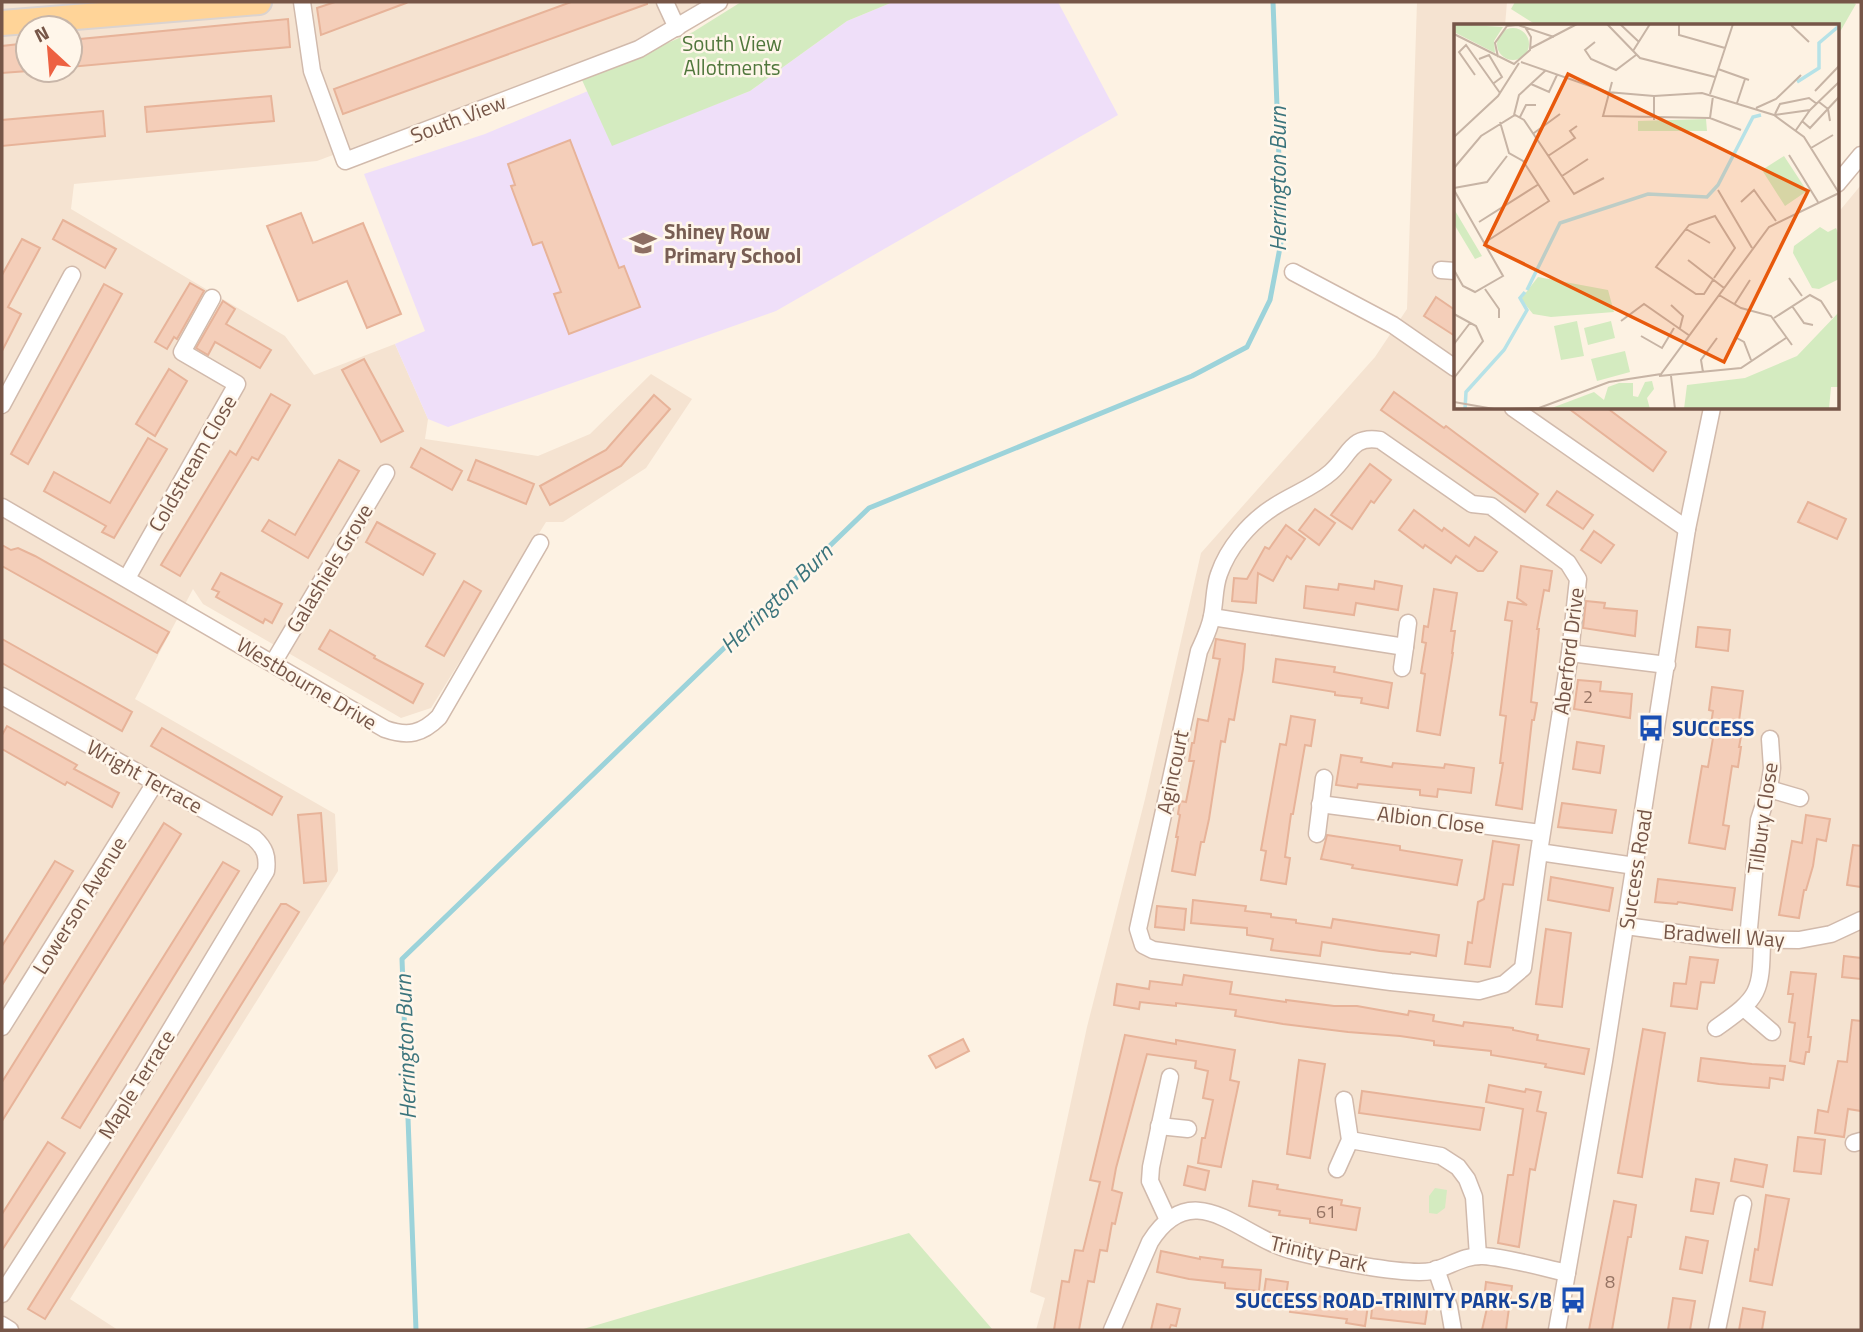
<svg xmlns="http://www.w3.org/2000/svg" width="1863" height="1332" font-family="'Titillium Web',sans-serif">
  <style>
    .residential { fill: #f5e3d1; fill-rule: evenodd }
    .education { fill: #efdff9 }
    .green { fill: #d4ebc0 }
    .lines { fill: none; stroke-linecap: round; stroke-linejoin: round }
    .stream { stroke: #9cd3da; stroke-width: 5 }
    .building { fill: #f4ceb9; stroke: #e7b399; stroke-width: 2 }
    .street-casing { stroke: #d1baac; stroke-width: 19 }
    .primary-casing { stroke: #dbd3cf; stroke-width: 28 }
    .street { stroke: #fff; stroke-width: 16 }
    .primary { stroke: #ffd498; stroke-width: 24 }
    .labels { text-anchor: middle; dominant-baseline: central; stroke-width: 5; stroke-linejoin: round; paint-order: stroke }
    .number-label { font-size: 18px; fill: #967464 }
    .park-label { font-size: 21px; fill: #50773c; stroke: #fff6ea }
    .street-label { font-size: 21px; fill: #765648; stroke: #fff6ea }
    .education-label { font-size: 21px; font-weight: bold; fill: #785e54; stroke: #fff6ea; text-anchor: start }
    .transit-label { font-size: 21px; font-weight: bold; fill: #164399; stroke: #fff6ea; text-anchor: start }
    .water-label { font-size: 23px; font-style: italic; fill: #3b747c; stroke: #fff6ea }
    .inset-river { fill: none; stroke: #b6e2e7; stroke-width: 3.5 }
    .inset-road { fill: none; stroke: #c7b4a5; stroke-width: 2 }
    .view { fill: #e8590c; fill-opacity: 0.15; stroke: #e8590c; stroke-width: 3.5 }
    .inset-edge { fill: none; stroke: #765648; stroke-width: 3.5 }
  </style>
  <rect width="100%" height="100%" fill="#fdf2e3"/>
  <g class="residential">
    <path d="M2,2H700L634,42L317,161L74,184L71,209L285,336L314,375L395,344L428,419L425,439L538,456L590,434L651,374L692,399L646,468L563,522H546L431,708L401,718L203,604L193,589L135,699L335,814L338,871L70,1299L118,1330H2ZM28,28H70V70H28Z"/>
    <polygon points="1417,2 1507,2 1505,26 1455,26 1455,408 1837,408 1837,214 1861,185 1861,1330 1036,1330 1045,1298 1030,1292 1087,1027 1145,799 1201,553 1375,357 1407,309"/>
  </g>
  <polygon class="education" points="893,2 1058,2 1118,115 776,311 448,427 428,419 395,344 425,331 364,174 485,134 588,91 612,145 750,91 847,21"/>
  <g class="green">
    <polygon points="741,2 893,2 847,21 750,91 612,146 582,80 693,32"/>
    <polygon points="1515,2 1852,2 1856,4 1837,37 1837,26 1538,26 1511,9"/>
    <polygon points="1435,1188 1447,1190 1445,1208 1437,1214 1429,1213 1429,1196"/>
    <polygon points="909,1233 993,1330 580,1330"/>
  </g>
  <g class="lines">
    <polyline class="stream" points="416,1330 402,959 869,508 1192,376 1247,347 1270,300 1282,237 1273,2"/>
  </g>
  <g class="building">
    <polygon points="335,2 405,2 406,3 321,35 317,8"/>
    <polygon points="571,2 647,2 647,4 343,114 334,89"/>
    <polygon points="288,19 290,47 70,67 70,40"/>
    <polygon points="28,43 28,71 2,73 2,46"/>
    <polygon points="271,96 274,121 147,132 145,107"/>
    <polygon points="103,111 105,136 2,146 2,120"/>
    <polygon points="570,140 619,268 624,266 640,307 569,334 554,294 561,292 542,242 533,245 511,186 515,185 508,164"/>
    <polygon points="301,213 313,243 363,223 401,314 367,328 347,281 298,301 267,226"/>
    <polygon points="63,220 116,249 105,268 53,239"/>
    <polygon points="22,239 40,248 8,307 21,314 2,351 2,275"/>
    <polygon points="190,283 204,291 177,339 174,337 167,349 155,342"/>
    <polygon points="104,284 122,294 28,464 11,454"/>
    <polygon points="1436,297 1455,310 1455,336 1424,316"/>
    <polygon points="223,301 235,309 226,324 271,350 260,368 215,342 208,355 196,348"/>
    <polygon points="364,359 403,431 381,442 342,370"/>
    <polygon points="169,369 187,381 155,436 136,424"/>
    <polygon points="1394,392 1444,428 1446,426 1458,435 1538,494 1525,512 1381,410"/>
    <polygon points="271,394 290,405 258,460 252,457 180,576 161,565 230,451 236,455"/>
    <polygon points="654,395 670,409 621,466 550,505 540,486 606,450"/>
    <polygon points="1568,408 1607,408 1666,452 1653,471"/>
    <polygon points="148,438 167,449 114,538 102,532 106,526 44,491 54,472 110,503"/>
    <polygon points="421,448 462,471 452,490 411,467"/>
    <polygon points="339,460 359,471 308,558 262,531 269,520 295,535"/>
    <polygon points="476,460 534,484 526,504 468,480"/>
    <polygon points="1370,464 1391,480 1374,503 1371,501 1352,529 1331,515"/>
    <polygon points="1557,491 1593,515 1583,529 1547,505"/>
    <polygon points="1808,502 1846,519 1837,539 1798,522"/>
    <polygon points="1315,509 1335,523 1319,545 1299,530"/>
    <polygon points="1414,510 1442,531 1444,528 1469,546 1475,537 1497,552 1483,571 1478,571 1456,556 1451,563 1425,545 1423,548 1399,530"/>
    <polygon points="377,522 435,554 423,575 366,542"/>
    <polygon points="1286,525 1305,539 1291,559 1287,556 1273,581 1258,573 1256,603 1232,601 1234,578 1247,579 1265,547 1269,549"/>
    <polygon points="1594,531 1614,545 1601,563 1581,550"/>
    <polygon points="2,545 11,550 18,548 35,556 169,632 157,653 2,566"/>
    <polygon points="1521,566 1552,571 1549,591 1544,590 1537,629 1539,629 1531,702 1537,703 1534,720 1532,720 1522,809 1496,805 1503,763 1500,763 1506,716 1500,715 1512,621 1505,620 1508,602 1527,605 1517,598"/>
    <polygon points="221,573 282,604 272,623 265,619 263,623 216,597 219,592 212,589"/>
    <polygon points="464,581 481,591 444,656 426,646"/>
    <polygon points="1375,581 1402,586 1398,610 1356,603 1354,615 1304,608 1306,586 1338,590 1339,584 1374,589"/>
    <polygon points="1434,589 1457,593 1451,631 1455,631 1452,653 1453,653 1440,735 1417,731 1425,674 1421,673 1426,643 1422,642 1424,626 1428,627"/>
    <polygon points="1586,601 1605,603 1604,608 1637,611 1635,636 1583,628"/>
    <polygon points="1698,627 1730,630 1728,651 1696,647"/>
    <polygon points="330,630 375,656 374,658 423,684 413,703 319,649"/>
    <polygon points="2,639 132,712 122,731 2,663"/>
    <polygon points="1216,639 1245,644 1243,669 1234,720 1229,719 1225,742 1221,741 1209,819 1204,842 1201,842 1195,875 1172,871 1178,837 1176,837 1180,815 1178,814 1180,801 1186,802 1194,761 1189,761 1192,743 1194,743 1198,719 1208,721 1215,685 1220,659 1213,658"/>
    <polygon points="1276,659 1335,667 1334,672 1392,683 1388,708 1361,703 1362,698 1335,695 1335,692 1273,682"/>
    <polygon points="1578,680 1601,682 1600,691 1632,694 1630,718 1574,709"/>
    <polygon points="1712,687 1743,691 1739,721 1744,721 1739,747 1741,747 1738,767 1732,766 1723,825 1729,826 1725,849 1689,843 1702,766 1708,767 1713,738 1709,737 1713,711 1709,710"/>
    <polygon points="1291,716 1315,720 1311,746 1305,745 1293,814 1291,814 1285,857 1290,858 1286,884 1261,880 1266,851 1261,850 1280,744 1286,745"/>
    <polygon points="7,726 77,765 74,769 119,793 112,807 67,782 65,785 2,749 2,735"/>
    <polygon points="162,728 282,797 272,815 151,746"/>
    <polygon points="1577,742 1604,746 1600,773 1573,769"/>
    <polygon points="1341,755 1362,758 1361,762 1392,767 1393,763 1444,768 1445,764 1474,768 1471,793 1438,789 1437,797 1420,795 1420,790 1358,784 1357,788 1336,785"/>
    <polygon points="1562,803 1616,810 1612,833 1558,827"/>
    <polygon points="321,813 326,881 304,883 298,815"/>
    <polygon points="1806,815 1830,819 1826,841 1817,839 1813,866 1806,890 1804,890 1799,918 1779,915 1792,841 1802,843"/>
    <polygon points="164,823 181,834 2,1121 2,1082"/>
    <polygon points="1327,835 1400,846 1400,850 1462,860 1457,885 1352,868 1353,865 1321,859"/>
    <polygon points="1493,841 1519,845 1513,885 1503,884 1490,967 1465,964 1468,942 1472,943 1478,902 1484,899"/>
    <polygon points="1853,845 1861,846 1861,887 1847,885"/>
    <polygon points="55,861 73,871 2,985 2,946"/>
    <polygon points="223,862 239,871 80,1128 62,1118"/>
    <polygon points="1551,877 1613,888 1609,911 1548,900"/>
    <polygon points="1658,879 1735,888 1732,910 1678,902 1677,904 1655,902"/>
    <polygon points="1193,900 1246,906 1245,911 1271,914 1271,917 1296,920 1296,923 1331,928 1333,919 1439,935 1436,956 1411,952 1410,954 1380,951 1322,942 1320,956 1271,950 1273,939 1247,935 1247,928 1191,923"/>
    <polygon points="281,904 286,904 299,912 45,1319 28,1309"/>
    <polygon points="1157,906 1186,909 1184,930 1155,927"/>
    <polygon points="1546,929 1571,933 1562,1007 1536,1004"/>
    <polygon points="1844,956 1861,958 1861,979 1842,977"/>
    <polygon points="1690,957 1718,960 1714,983 1701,982 1697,1009 1671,1006 1674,983 1686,984"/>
    <polygon points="1791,972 1816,974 1808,1037 1811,1037 1809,1052 1806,1052 1804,1064 1790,1061 1795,1023 1789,1022 1793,994 1788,994"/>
    <polygon points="1184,975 1232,982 1230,994 1286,1002 1286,1000 1334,1006 1357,1006 1408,1015 1409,1011 1434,1015 1433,1021 1463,1026 1464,1022 1513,1028 1513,1030 1538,1035 1537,1040 1589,1049 1584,1074 1545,1067 1546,1064 1491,1055 1491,1051 1434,1045 1434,1041 1400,1036 1348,1032 1283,1024 1235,1016 1236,1010 1176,1003 1176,1006 1140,1002 1139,1009 1114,1005 1117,984 1149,989 1150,981 1182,985"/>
    <polygon points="1852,1020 1861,1021 1861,1111 1848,1109 1844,1137 1815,1133 1818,1110 1828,1112 1838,1061 1847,1062"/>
    <polygon points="1643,1029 1665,1033 1642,1177 1618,1173"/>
    <polygon points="1125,1035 1176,1044 1176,1040 1235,1050 1230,1080 1239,1082 1221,1167 1198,1163 1202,1138 1205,1138 1213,1100 1203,1098 1208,1071 1195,1068 1196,1061 1147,1054 1116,1168 1112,1190 1122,1193 1115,1224 1112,1223 1107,1251 1100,1250 1094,1282 1088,1281 1079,1330 1054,1330 1062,1281 1069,1282 1075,1250 1083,1251 1100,1182 1090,1180"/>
    <polygon points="963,1039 969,1051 936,1068 929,1056"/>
    <polygon points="1701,1058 1752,1064 1785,1066 1783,1080 1770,1078 1769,1088 1719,1084 1698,1081"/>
    <polygon points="1299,1060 1325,1064 1310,1158 1287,1154"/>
    <polygon points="1489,1085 1525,1092 1526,1089 1541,1092 1537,1111 1546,1113 1535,1170 1530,1169 1519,1247 1498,1243 1508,1175 1513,1175 1523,1109 1486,1102"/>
    <polygon points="1362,1091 1484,1108 1480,1130 1359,1113"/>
    <polygon points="1798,1137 1825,1140 1821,1174 1794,1171"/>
    <polygon points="48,1142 65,1153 2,1250 2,1214"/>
    <polygon points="1735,1159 1767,1165 1763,1187 1731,1181"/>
    <polygon points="1188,1166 1209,1171 1205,1190 1184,1185"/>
    <polygon points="1696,1179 1719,1183 1713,1214 1691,1211"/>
    <polygon points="1253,1181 1278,1185 1277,1189 1342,1200 1341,1205 1360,1208 1356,1230 1310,1223 1310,1219 1279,1215 1280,1211 1249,1206"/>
    <polygon points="1766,1195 1789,1199 1772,1285 1750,1281 1755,1249 1758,1250"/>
    <polygon points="1614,1201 1636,1205 1631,1237 1628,1237 1612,1330 1589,1330"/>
    <polygon points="1686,1237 1708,1241 1702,1273 1680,1269"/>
    <polygon points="1161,1251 1200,1259 1200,1257 1223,1260 1222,1267 1261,1270 1259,1291 1225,1288 1225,1283 1189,1279 1157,1272"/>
    <polygon points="1266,1279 1288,1282 1285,1303 1263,1300"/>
    <polygon points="1486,1282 1512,1286 1506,1330 1482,1330 1487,1308 1483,1308"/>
    <polygon points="1293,1294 1346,1299 1345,1302 1368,1305 1365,1326 1346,1323 1347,1319 1290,1312"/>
    <polygon points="1673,1298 1695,1301 1690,1330 1668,1330"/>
    <polygon points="1373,1300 1402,1303 1402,1300 1428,1304 1425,1324 1371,1318"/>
    <polygon points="1157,1304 1180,1309 1176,1326 1171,1325 1169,1330 1151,1330"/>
    <polygon points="1743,1308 1765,1312 1762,1330 1739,1330"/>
  </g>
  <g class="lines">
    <g class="street-casing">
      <g id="street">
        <polyline points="302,2 312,71 345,161 639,49 719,2"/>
        <polyline points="665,2 677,28"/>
        <polyline points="1837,184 1861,155"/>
        <polyline points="1441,270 1455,271"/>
        <polyline points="1293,272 1393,325 1455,368"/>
        <polyline points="2,405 72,275"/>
        <polyline points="1513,408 1687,529"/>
        <path d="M2,507L385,729C408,737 422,734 439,717L540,543"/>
        <polyline points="127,578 237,384 182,352 212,298"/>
        <polyline points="1212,617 1405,647 1408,623"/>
        <polyline points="1570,653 1667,665"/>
        <polyline points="273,663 386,473"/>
        <polyline points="1402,668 1405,647"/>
        <path d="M2,696L254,838C265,848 268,856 266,871L145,1072L2,1294"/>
        <polyline points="1769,789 1800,798"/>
        <polyline points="1320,804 1541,833"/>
        <polyline points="1317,834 1324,778"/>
        <path d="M1539,852L1523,968L1504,984L1479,991L1391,982L1153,950L1143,945L1138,929L1199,651C1204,640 1210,628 1212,616C1215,602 1214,587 1219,574C1228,548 1249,523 1272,508C1291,495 1313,488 1331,472C1350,455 1351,435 1380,440L1472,504L1491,506L1568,563L1578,579L1570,653L1539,852L1635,866"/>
        <polyline points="1626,926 1722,939 1799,940 1831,934 1861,920"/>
        <polyline points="1748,939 1759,820 1769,789 1772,768 1770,739"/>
        <polyline points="1744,1008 1772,1032"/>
        <polyline points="2,1027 155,783"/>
        <path d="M1716,1028C1760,997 1761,993 1762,940"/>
        <polyline points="1159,1126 1188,1129"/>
        <polyline points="1350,1140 1441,1156 1458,1167 1467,1179 1474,1197 1478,1256"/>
        <polyline points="1854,1143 1861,1141"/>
        <polyline points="1337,1169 1350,1140 1344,1100"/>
        <polyline points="1168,1220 1150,1181 1151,1167 1170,1077"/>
        <polyline points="1436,1269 1449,1307 1453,1330"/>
        <polyline points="2,1325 10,1330"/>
        <path d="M1112,1330L1150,1242C1194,1172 1242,1239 1294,1251C1324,1259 1404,1276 1432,1271C1449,1267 1464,1255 1483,1256C1510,1258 1540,1267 1567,1273"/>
        <polyline points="1557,1330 1604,1061 1687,529 1712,408"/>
        <polyline points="1717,1330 1743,1204"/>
      </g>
    </g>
    <g class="primary-casing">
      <polyline id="primary" points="2,23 259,2"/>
    </g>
    <use href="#street" class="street"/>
    <use href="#primary" class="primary"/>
  </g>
  <defs>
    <g id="school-bare" transform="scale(2.1)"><path d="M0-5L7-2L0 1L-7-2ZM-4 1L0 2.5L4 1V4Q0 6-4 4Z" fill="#8d6e63" stroke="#fff6ea" stroke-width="2.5" paint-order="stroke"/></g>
    <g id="bus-bare" transform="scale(2.1)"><path d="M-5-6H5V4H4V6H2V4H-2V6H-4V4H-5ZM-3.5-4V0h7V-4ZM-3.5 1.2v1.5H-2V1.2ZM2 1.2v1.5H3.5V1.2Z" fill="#1a4fb4" stroke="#fff6ea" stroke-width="2.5" paint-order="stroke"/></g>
  </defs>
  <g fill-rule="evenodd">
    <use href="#school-bare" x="643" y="243"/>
    <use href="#bus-bare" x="1651" y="728"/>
    <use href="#bus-bare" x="1573" y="1300"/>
  </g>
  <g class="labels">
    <g class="number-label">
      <text x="1588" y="696">2</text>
      <text x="1326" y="1211">61</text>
      <text x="1610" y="1281">8</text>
    </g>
    <g class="park-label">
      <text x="732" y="43">South View<tspan x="732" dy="24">Allotments</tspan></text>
    </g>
    <g class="street-label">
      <text transform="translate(458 118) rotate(-21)">South View</text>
      <text transform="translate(192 463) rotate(-60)">Coldstream Close</text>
      <text transform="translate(329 568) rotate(-59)">Galashiels Grove</text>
      <text transform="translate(1568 651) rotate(-83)">Aberford Drive</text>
      <text transform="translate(307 683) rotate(31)">Westbourne Drive</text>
      <text transform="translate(1172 772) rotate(-78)">Agincourt</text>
      <text transform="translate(145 776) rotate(29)">Wright Terrace</text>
      <text transform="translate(1762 818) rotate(-82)">Tilbury Close</text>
      <text transform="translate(1431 819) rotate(7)">Albion Close</text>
      <text transform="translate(1635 869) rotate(-81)">Success Road</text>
      <text transform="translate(79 905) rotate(-58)">Lowerson Avenue</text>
      <text transform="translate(1724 935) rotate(4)">Bradwell Way</text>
      <text transform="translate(136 1084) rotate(-58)">Maple Terrace</text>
      <text transform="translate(1319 1253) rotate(13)">Trinity Park</text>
    </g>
    <g class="education-label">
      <text x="664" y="231">Shiney Row<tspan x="664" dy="24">Primary School</tspan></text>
    </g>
    <g class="transit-label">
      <text x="1672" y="728">SUCCESS</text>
      <text x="1552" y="1300" text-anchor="end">SUCCESS ROAD-TRINITY PARK-S/B</text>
    </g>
    <g class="water-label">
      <text transform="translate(1277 179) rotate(-90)">Herrington Burn</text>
      <text transform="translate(776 598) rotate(-44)">Herrington Burn</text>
      <text transform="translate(405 1047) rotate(-92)">Herrington Burn</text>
    </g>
  </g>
  <g transform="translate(1454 24)">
    <rect width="385" height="385" fill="#fdf2e3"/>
    <path d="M0,0L49,3L40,17L41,29L0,8ZM43 20a16 16 0 1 1 32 0a16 16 0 1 1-32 0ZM252,95L253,107H184V97ZM330,132L353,167L331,182L308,146ZM0,185L28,232L21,235L0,200ZM366,203L374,208L382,204L385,211V255L365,265L358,264L339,229L340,222ZM84,253L154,266L160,288L97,293L79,290L67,275ZM385,288V363H377L375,385H230L233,361L291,354L343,332ZM123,297L130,332L107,336L100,302ZM157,297L161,314L134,321L130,304ZM171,327L176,348L143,357L137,335ZM198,357L200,365L193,374L196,385H95L140,368L150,376L154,363L165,359H179V372L184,373L191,358Z" fill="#d4ebc0"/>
    <path class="inset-river" d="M343,58L365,44V19L385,2M73,266L106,199L194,170L253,173L264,161L299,93L307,91M11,385L12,368L50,326L73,286L66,274L71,268"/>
    <path class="inset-road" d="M153,0L186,34L261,53M166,0L185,18M225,0V11L271,24M337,1L355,18M0,10L60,40L76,26L77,13L71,3M141,18L131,26L137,35L162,46L182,31M77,24L123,0M179,27L196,0M44,33L41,19L53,2L64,1L100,13M25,35L35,31L48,53L40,59M67,38L153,68L200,72L248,69L320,91L350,113L385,169M264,45L295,56M21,51L5,28L12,21L46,69M158,58L149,92L256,94L287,106M77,60L95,68L103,51M361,67L385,42M256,70L279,0M365,78L374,85L376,97M283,79L291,55M302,84L322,75L347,51M321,90L326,80L355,74L363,80M60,91L65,71L91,47M320,91L356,86L385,58M66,93L72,81H82M256,94L259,72M200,96V72M348,97L356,104L385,73M342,106L356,86M80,109L106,90M0,113L44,72L65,39M357,124L379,111M335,131L364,178M94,132L121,114L116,107L123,102M0,144L27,112L61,91L70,96L120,170L150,154M108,152L134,135M0,164L33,158L53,132M0,166L49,252L21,268L9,262L0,246M264,166L298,224M287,178L300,166L322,197M25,198L85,160M232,205L256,219M30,219L95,177L69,137L55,129L46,98M234,236L270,264M335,254L348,272M259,256L250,270H242L202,243L235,201L261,192L281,224L260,254M31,265L45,285V294M265,271L287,284L317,292L338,321M217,281L229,292L226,304M280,281L296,256M338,282L350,299L359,301M0,290L22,302L29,317L0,354M320,294L356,271L367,277L378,294M167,297L190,280L236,312M187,312L208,324L220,304M281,313L290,318L297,336M0,320L16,299M249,348L247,336L263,314M205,352L287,344L332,314M217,352L221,385M0,378L40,385M56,385L85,384L155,358L207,350L315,203L385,169"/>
    <path class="view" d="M114,50L354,167L270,338L31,221Z"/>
    <rect width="385" height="385" class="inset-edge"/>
  </g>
  <rect width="1863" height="1332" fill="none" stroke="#765648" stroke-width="7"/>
  <g transform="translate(49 49) rotate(334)"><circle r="33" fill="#fff6ea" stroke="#c8b6a9" stroke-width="2"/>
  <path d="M0-5L12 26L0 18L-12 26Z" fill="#ed6142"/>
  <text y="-10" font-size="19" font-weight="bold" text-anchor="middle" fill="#765648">N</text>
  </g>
</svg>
